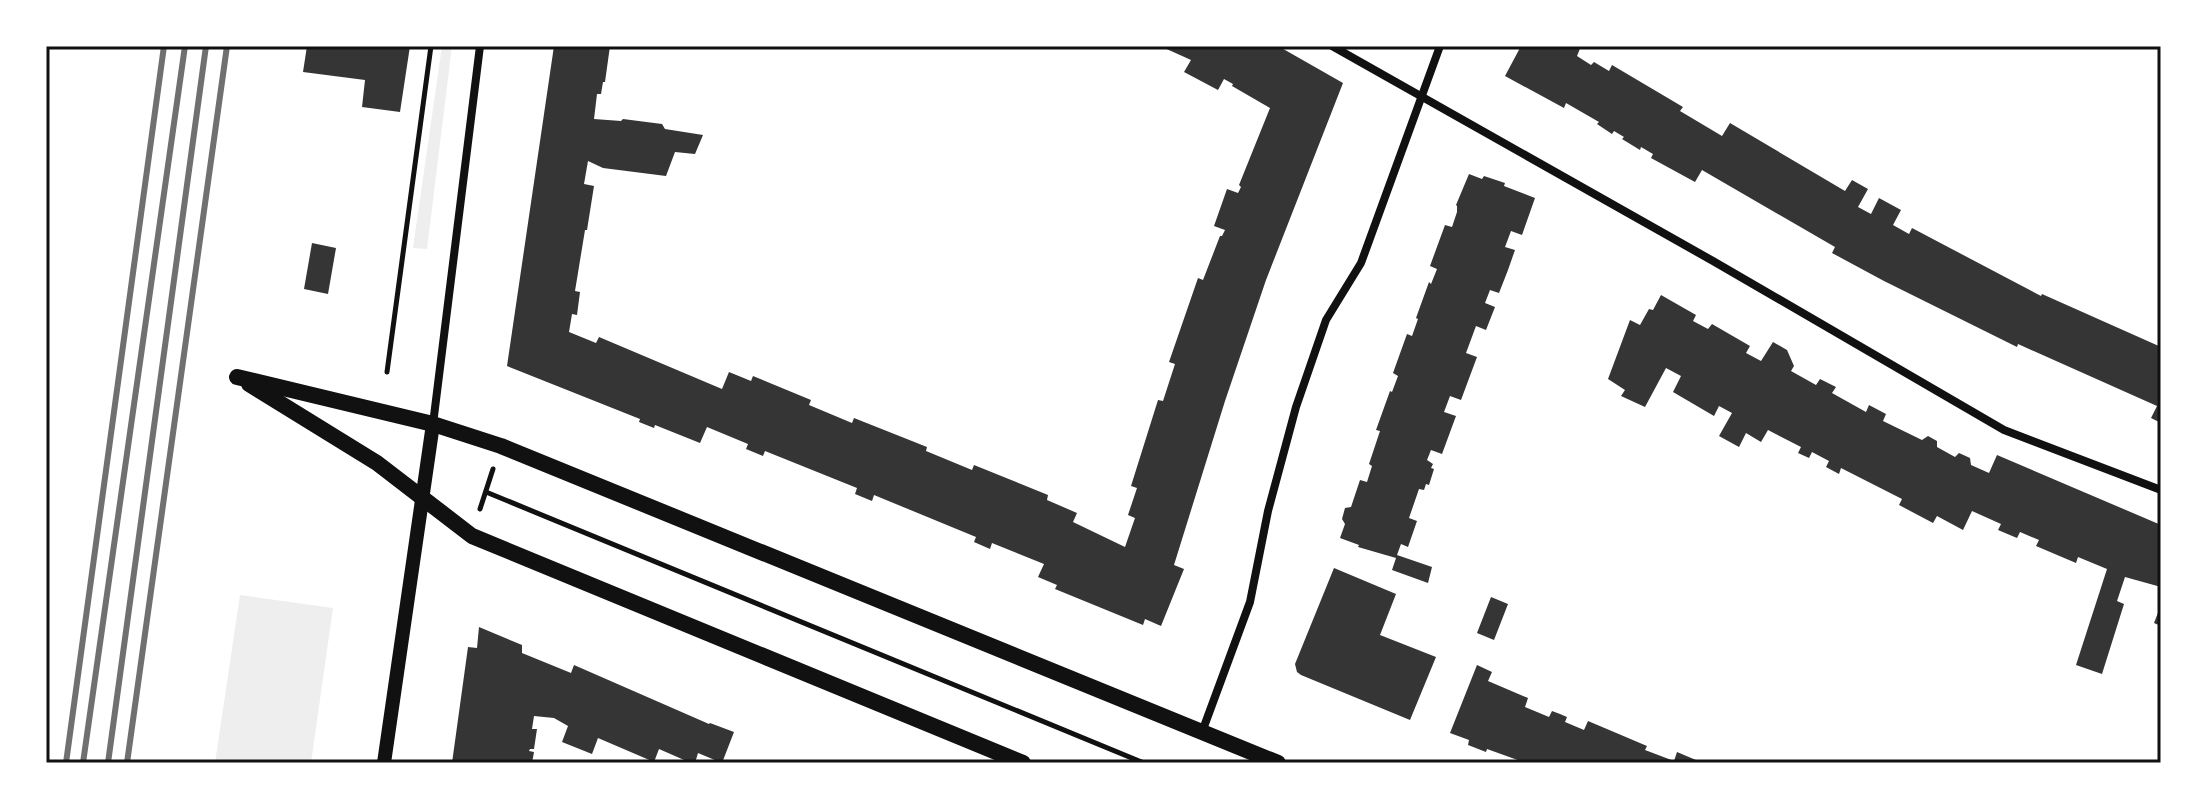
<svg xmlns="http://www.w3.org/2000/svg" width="2207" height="809" font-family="Poppins,sans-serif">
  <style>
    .green { fill: #eee }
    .building { fill: #353535 }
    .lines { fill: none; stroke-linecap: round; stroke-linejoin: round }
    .path { stroke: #111; stroke-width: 5 }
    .minor { stroke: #111; stroke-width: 8 }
    .tertiary { stroke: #111; stroke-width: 14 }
    .secondary { stroke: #111; stroke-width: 16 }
    .rail { stroke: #707070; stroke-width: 6 }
    .neatline { fill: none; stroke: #111; stroke-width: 3 }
  </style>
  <rect width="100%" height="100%" fill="#fff"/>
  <g class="green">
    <polygon points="442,46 452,46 427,249 413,248"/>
    <polygon points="240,595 333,608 311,763 215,763"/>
  </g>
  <g class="building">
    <polygon points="307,46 410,46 400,112 362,107 365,80 303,72"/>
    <polygon points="554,46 610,46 605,82 603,82 601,94 597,94 594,119 621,121 623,119 662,124 665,129 703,135 695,154 675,152 666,176 603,168 588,161 584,184 594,186 587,230 585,230 575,291 580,292 577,315 572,314 569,332 596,343 599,337 722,389 729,372 751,381 753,376 811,400 809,405 852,423 854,418 927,447 926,451 972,470 974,465 1048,495 1047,500 1077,513 1073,522 1125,547 1135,518 1128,515 1137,488 1131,486 1158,400 1163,401 1175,364 1169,362 1198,278 1203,280 1220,236 1222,236 1225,230 1214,226 1227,189 1238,193 1241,187 1239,185 1270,108 1232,86 1233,84 1224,79 1218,90 1184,72 1191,60 1160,46 1278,46 1343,83 1266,280 1225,401 1174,565 1184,569 1161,626 1145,619 1143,625 1055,589 1057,585 1038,577 1044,564 992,543 990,549 974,542 976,537 874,495 872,501 855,494 857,488 765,451 763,456 746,449 748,444 707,427 700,443 655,425 654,428 639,422 640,419 507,366"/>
    <polygon points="1521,46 1581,46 1577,56 1591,65 1594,62 1609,71 1612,65 1683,107 1680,111 1722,136 1730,123 1845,191 1852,180 1868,189 1858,207 1871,214 1879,198 1901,210 1893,225 1909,234 1912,228 2041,296 2042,294 2161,347 2161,423 2151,418 2157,406 2018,344 2017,347 1884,281 1832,253 1835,247 1702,170 1695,182 1651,158 1653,154 1641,147 1640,150 1622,139 1624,137 1614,131 1612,134 1597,124 1599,122 1566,103 1564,108 1505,76"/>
    <polygon points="1469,174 1482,179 1484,176 1505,183 1504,186 1535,198 1522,235 1511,231 1505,247 1515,250 1508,270 1499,293 1490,290 1485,303 1495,307 1486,330 1476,326 1466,353 1477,357 1461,400 1450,396 1444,412 1456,416 1442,454 1431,450 1427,460 1433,464 1431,468 1434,469 1429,485 1426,484 1424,490 1419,489 1409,518 1417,521 1408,547 1401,544 1397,555 1432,567 1428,583 1392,570 1396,558 1358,547 1359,545 1340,538 1345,524 1342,519 1345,508 1351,507 1360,480 1367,482 1372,466 1369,464 1380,431 1376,430 1390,391 1392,392 1398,376 1393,373 1407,334 1412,336 1418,319 1416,318 1429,282 1431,284 1437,269 1430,266 1445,225 1452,227 1457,212 1457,206 1456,205"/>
    <polygon points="312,243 336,248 328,294 304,289"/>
    <polygon points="1661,295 1696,315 1693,321 1708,329 1712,324 1750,346 1746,353 1761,361 1773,342 1787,350 1794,366 1791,371 1816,385 1820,379 1836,387 1832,393 1866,412 1869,405 1886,414 1883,421 1922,440 1928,436 1937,441 1937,447 1955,457 1959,453 1970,458 1971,465 1989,473 1997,455 2161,525 2161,587 2125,577 2117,601 2124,604 2102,674 2076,665 2107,569 2078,557 2076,563 2036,546 2039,540 2020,532 2017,538 1998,530 2001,524 1972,511 1963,530 1937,516 1933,523 1899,505 1902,499 1841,468 1839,474 1826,467 1829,461 1812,452 1809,458 1798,453 1801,447 1768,430 1761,442 1746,433 1739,447 1719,436 1732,413 1719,406 1714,416 1673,392 1681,376 1666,368 1645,407 1621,396 1625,390 1608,379 1630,320 1640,325 1649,309 1653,310"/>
    <polygon points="1334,568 1396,594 1380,635 1436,657 1410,720 1301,675 1297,672 1295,664"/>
    <polygon points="1491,597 1508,604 1494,640 1477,633"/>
    <polygon points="2161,605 2161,626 2154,623"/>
    <polygon points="479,627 522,645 522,653 571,673 574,665 709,724 710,723 734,732 722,763 698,753 695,763 691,763 659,749 654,762 598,738 592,754 562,742 568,726 554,718 534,716 532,729 537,729 534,749 530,749 529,751 534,752 532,763 452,763 468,647 477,648"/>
    <polygon points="1477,665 1492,672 1488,681 1528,698 1525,707 1549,717 1552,711 1560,714 1567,717 1565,722 1584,730 1588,721 1647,746 1645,750 1674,761 1677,752 1703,763 1526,763 1487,749 1486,752 1468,745 1469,740 1450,733"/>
  </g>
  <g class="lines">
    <g class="path">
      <polyline points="387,372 431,46"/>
      <polyline points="486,492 1144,763"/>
      <polyline points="480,509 493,469"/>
    </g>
    <g class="minor">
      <polyline points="1332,46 1713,261 2004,430 2161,490"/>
      <polyline points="433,424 480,46"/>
      <polyline points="1202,732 1250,602 1268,511 1296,407 1326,320 1361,263 1440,46"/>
    </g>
    <polyline class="tertiary" points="384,763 433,424"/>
    <g class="secondary">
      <polyline points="237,377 433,424 501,446 1278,763"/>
      <polyline points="249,384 377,463 472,536 1023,763"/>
    </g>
    <g class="rail">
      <polyline points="66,763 164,46"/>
      <polyline points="83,763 185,46"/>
      <polyline points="108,763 206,46"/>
      <polyline points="127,763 227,46"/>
    </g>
  </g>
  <rect width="2207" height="809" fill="none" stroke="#ffffff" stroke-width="96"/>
  <rect x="48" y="48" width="2111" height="713" class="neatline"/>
</svg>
